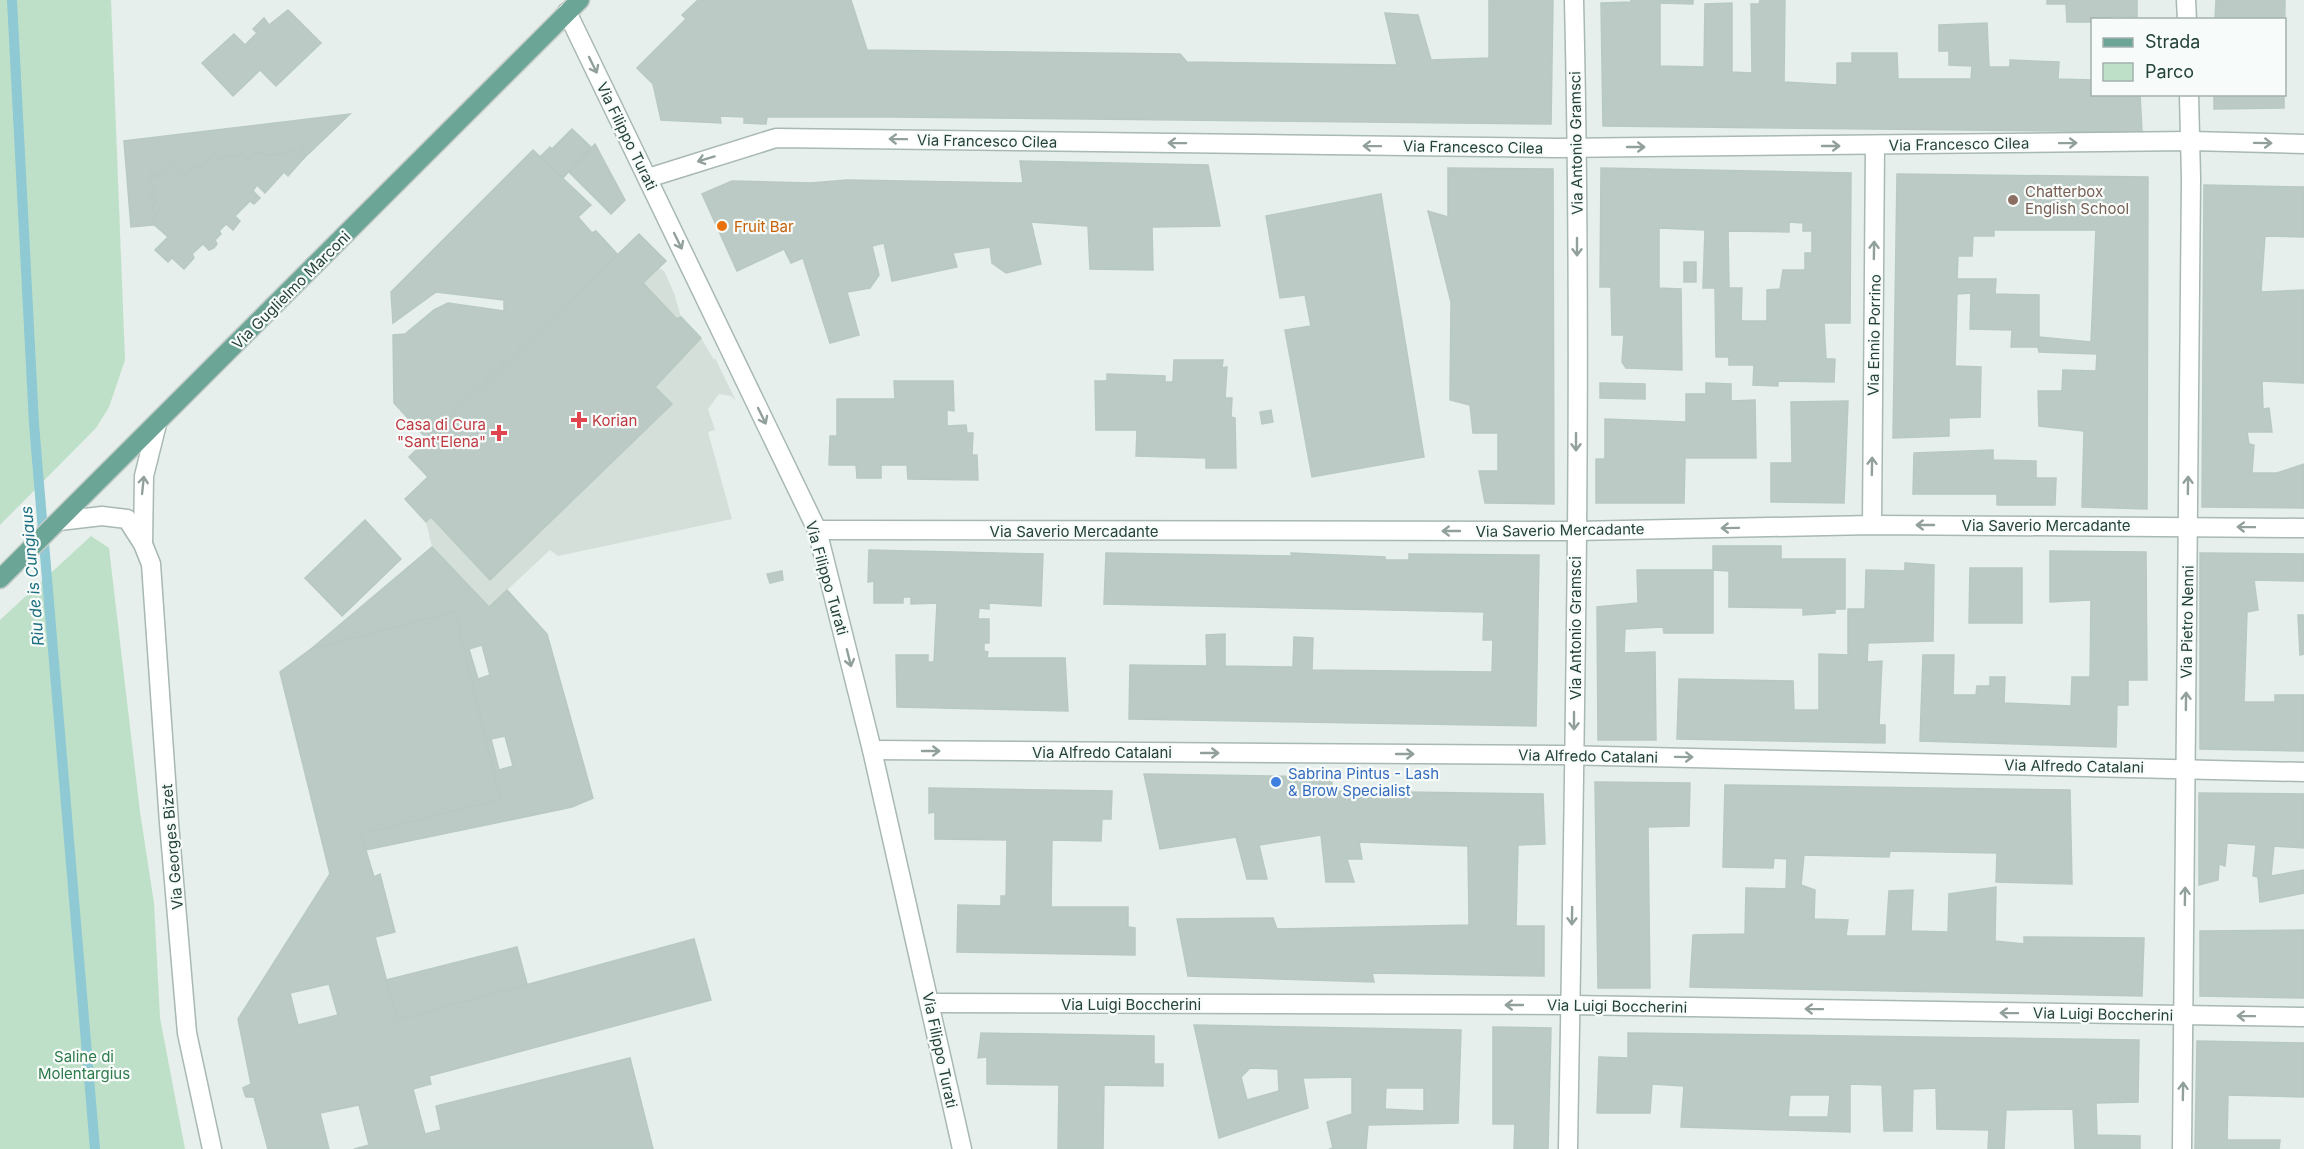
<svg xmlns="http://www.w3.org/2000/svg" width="2304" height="1149" font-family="Inter,sans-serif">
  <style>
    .built { fill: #d4dfda }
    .green { fill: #bfe0c8 }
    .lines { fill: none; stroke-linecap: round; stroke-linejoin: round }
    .stream { stroke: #8ec9d4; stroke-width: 10 }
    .building { fill: #bbcac4; stroke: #b8c9c2; stroke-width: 1.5; fill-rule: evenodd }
    .minor-casing { stroke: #a8b8b2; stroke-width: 21 }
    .major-casing { stroke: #c2cac8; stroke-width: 21 }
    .minor { stroke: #fff; stroke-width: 18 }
    .major { stroke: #6aa596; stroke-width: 18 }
    .oneway { stroke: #92a09c }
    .education-dot { fill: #8d6e63; stroke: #f7fbf9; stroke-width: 2 }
    .food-dot { fill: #e8710a; stroke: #f7fbf9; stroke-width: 2 }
    .health-dot { fill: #e0444e; stroke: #f7fbf9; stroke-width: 2 }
    .shop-dot { fill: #3f7fe0; stroke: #f7fbf9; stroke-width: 2 }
    .labels { text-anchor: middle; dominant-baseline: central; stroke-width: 4.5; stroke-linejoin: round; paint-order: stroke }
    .street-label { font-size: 15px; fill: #24423a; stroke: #f7fbf9 }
    .education-label { font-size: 15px; fill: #785e54; stroke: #f7fbf9; text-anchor: start }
    .food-label { font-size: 15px; fill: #c56008; stroke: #f7fbf9; text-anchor: start }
    .health-label { font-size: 15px; fill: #be3a42; stroke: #f7fbf9; text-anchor: start }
    .shop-label { font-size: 15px; fill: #366cbe; stroke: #f7fbf9; text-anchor: start }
    .park-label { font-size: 15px; fill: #2d7a4b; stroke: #f7fbf9 }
    .water-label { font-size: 16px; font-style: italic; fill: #1c6f80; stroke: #f7fbf9 }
  </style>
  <rect width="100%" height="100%" fill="#e6efeb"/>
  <polygon class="built" points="639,234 666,261 659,268 664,271 674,293 681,317 701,338 714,360 715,358 736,401 731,396 719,394 708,409 715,430 708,432 732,519 558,556 550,550 489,607 432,547 426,522 405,499 428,477 409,457"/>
  <g class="green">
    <polygon points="0,0 111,0 125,360 109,407 96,428 0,525"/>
    <polygon points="91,536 109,548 140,812 154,903 160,1018 185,1149 0,1149 0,620"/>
  </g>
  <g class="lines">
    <polyline class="stream" points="12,0 34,424 95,1149"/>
  </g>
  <g class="building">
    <polygon points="698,0 851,0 867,50 1180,54 1187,62 1397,65 1385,13 1418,15 1431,60 1489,58 1489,0 1553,0 1551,124 890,117 767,117 766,124 744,123 744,117 720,116 721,123 661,120 653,84 637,68 686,19 682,15"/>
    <polygon points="1631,0 1693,0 1693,4 1660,3 1660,66 1704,67 1705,4 1732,3 1732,72 1752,73 1751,4 1759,4 1760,0 1785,0 1784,82 1837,85 1837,63 1852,63 1852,53 1897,53 1898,79 1971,79 1972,66 1949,65 1949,51 1939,51 1939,25 1987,23 1989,67 2010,67 2010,60 2059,62 2058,79 2092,80 2092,94 2140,94 2142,132 1603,126 1601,3 1631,2"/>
    <polygon points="2047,0 2137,0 2137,17 2111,16 2111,20 2092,20 2092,22 2067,22 2066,4 2047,4"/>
    <polygon points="2216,0 2285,0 2284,73 2284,20 2215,20"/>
    <polygon points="288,10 321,43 276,86 260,70 233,96 202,63 234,34 245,45 257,33 253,29 264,18 269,25"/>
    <polygon points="2214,94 2284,94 2284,108 2214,109"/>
    <polygon points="350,114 304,158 304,147 296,155 291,150 285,153 265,156 263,153 254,153 247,160 242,154 236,159 233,155 218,159 216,153 200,169 196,165 182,178 169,165 157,178 152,171 150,182 156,189 150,196 157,202 151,209 157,215 151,222 154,225 131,227 124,141"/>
    <polygon points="572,129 591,147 563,178 540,157 550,147 552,149"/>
    <polygon points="595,144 625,200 611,214 569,172"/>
    <polygon points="304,147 304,158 288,176 284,172 265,193 257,185 253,191 260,198 254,204 250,201 235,216 240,221 233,230 226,224 219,231 221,234 215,240 217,244 214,248 209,250 203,244 192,254 194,258 184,269 172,258 168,262 155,250 168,237 151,222 157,215 151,209 157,202 150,196 156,189 150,182 152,171 157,178 169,165 182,178 196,165 200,169 216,153 218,159 233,155 236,159 242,154 247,160 254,153 263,153 265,156 285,153 291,150 296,155"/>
    <polygon points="533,150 591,205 578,217 592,233 596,231 618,255 427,439 394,403 393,335 405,334 434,310 448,303 504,311 504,300 436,292 393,323 391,292"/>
    <polygon points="1020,161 1208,165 1220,226 1152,227 1153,270 1090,269 1088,226 1031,222 1041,264 1006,273 992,263 990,247 953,253 957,267 892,281 884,243 872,246 879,275 870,288 847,292 859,335 830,343 803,258 791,263 784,249 737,271 702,194 732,181 811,183 847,180 1023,183"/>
    <polygon points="1448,168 1553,169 1554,504 1485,503 1479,471 1498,471 1498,433 1473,433 1470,405 1450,400 1451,302 1428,211 1448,217"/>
    <path d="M1601,168L1851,173L1850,323H1824L1826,359H1835L1834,382L1778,381V386L1753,385L1754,365H1729V357H1716L1715,288H1703L1705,230L1659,228V288L1681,289L1682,370L1626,368L1622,362L1624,335H1612L1611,287H1600ZM1789,222L1803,223V231H1812V253H1805V270H1783L1780,289L1767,290V321H1741L1742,288H1729L1728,231L1789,232Z"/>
    <path d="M1897,174L2148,177L2147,509L2082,507L2084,431L2039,426L2038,391H2062L2063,370L2096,371L2097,354L2039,352L2038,347H2011L2012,330L1970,329L1971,293L1957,294L1955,366L1981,367L1980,417L1949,418V436L1893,438ZM1994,230H2096L2091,342L2039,337V295L1995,294L1996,279H1957L1958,256H1972L1973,236H1994Z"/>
    <polygon points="2204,185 2304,187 2304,237 2265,236 2261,292 2304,290 2304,383 2262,381 2263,409 2269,408 2272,432 2247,432 2249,444 2254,445 2252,473 2277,473 2304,464 2304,508 2202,507"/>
    <polygon points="1381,194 1424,457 1312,477 1285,330 1311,326 1305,295 1280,298 1266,216"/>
    <polygon points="639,234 666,261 643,283 677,319 681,317 701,338 655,387 672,404 490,580 431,517 426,522 405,499 428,477 409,457"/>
    <rect x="1684" y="262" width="12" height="20"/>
    <polygon points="1174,360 1223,360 1222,368 1227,367 1225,398 1232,398 1231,417 1235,418 1236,468 1206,468 1206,458 1136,456 1137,430 1096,430 1095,381 1107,381 1107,374 1165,376 1165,382 1173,382"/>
    <polygon points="894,381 953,381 954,411 947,410 947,426 966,425 967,433 973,433 972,455 977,455 978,480 908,479 907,465 881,465 881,478 857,478 856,465 829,465 830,436 837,436 837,399 895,399"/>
    <polygon points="1600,383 1645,384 1645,399 1600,398"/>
    <polygon points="1706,383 1731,384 1731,401 1755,400 1756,458 1685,458 1684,503 1596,503 1596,459 1605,459 1605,419 1686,422 1686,394 1706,394"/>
    <polygon points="1848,401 1844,503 1771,502 1771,463 1792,463 1791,402"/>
    <polygon points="1271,410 1273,422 1262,424 1260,412"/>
    <polygon points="1993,450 1993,460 2036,461 2036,478 2056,478 2055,505 1997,505 1997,494 1913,494 1914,453"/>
    <polygon points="365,520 401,559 342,616 305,578"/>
    <polygon points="1713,546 1781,546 1781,559 1845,559 1845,609 1835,609 1835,613 1803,615 1803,608 1729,607 1729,571 1713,570"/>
    <path d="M432,547L489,607L507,590L547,634L593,798L572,807L366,850L361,834L500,799L455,612L311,649ZM482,645L490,675L478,679L469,649ZM505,736L513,766L499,770L491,739Z"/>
    <polygon points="869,550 1043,554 1041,606 989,603 989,609 979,608 978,619 989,619 989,643 984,643 984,651 988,652 987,658 1065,658 1068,711 897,707 896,655 928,655 928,662 934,662 937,603 911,604 911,597 903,597 903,603 874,603 874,581 868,582"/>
    <polygon points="2050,551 2146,552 2147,680 2128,680 2128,705 2117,705 2116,747 1920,741 1923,655 1954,655 1953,695 1976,695 1977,686 1990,686 1990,677 2005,677 2004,703 2071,706 2072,677 2090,677 2091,600 2050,602"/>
    <polygon points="1106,553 1292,556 1291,553 1385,557 1385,560 1409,560 1409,554 1539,555 1536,726 1129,719 1130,665 1207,666 1206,635 1225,634 1225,666 1293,667 1294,637 1313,638 1312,670 1492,672 1493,640 1483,640 1484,612 1104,604"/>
    <polygon points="2200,553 2304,554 2304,581 2254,580 2258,610 2247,612 2244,702 2275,702 2275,695 2304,695 2304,751 2200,749"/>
    <polygon points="1905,563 1934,565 1933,641 1868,643 1867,662 1882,661 1879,725 1885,725 1885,743 1677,739 1679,679 1793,681 1794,710 1819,710 1819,654 1848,655 1848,609 1865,609 1866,570 1905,571"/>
    <polygon points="1970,568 2022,568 2022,623 1969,623"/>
    <polygon points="1637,570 1713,570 1713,633 1664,633 1663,627 1625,629 1624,653 1655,652 1656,740 1598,740 1597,607 1638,603"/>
    <polygon points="782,571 783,580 770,583 767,574"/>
    <path d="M455,612L500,799L361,834L374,877L380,874L395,932L375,937L397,1020L694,939L711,1000L429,1076L431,1084L413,1089L425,1134L441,1130L436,1106L630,1058L653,1149H354L369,1145L359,1105L320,1113L329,1149H268L254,1097H246L245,1095L243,1088L251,1084L238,1019L330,874L280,672L311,649ZM329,984L338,1015L298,1025L290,993Z"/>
    <polygon points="2298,615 2304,615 2304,654 2300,655"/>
    <polygon points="1144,774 1331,777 1333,791 1543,794 1545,844 1518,845 1516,926 1544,926 1544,976 1372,973 1374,982 1188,976 1177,919 1273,918 1277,929 1469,925 1468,846 1359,842 1362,859 1347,859 1354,882 1326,882 1321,835 1259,845 1267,879 1247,879 1236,837 1160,849"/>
    <polygon points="1595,782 1690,783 1689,826 1648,827 1650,988 1598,988"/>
    <polygon points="1725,785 2070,790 2072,884 1996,882 1997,853 1890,851 1889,857 1804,855 1801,885 1815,890 1814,919 1848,920 1846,936 1886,936 1889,891 1913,890 1911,931 1948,932 1949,894 1996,887 1995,941 2024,944 2024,937 2144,938 2142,996 1690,987 1693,935 1745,934 1746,888 1786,889 1787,859 1774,858 1773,868 1723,867"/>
    <polygon points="929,788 1112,791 1111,819 1102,819 1101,841 1052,840 1051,907 1128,907 1128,927 1135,928 1135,955 957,952 958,905 1001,906 1001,896 1006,896 1007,840 935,839 935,812 929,813"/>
    <polygon points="2199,793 2304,794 2304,848 2274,846 2271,876 2304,870 2304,893 2260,902 2258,877 2253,876 2256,845 2227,843 2225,866 2219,864 2218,880 2199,885"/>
    <polygon points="2304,930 2304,998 2200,996 2200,931"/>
    <polygon points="517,947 527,984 397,1020 386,980"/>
    <path d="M1194,1025L1461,1030L1458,1123L1368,1125L1366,1149H1329L1333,1148L1327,1122L1352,1114V1077L1303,1078L1308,1108L1219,1138ZM1250,1068L1278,1069L1279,1091L1247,1100L1241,1077ZM1386,1088H1424V1111L1385,1109Z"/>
    <polygon points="1493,1027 1551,1028 1548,1149 1514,1149 1515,1124 1493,1124"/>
    <polygon points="981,1033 1154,1036 1154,1064 1163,1064 1163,1086 1104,1085 1103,1149 1058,1149 1059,1085 987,1084 987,1057 978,1058"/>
    <path d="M1628,1033L2139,1040L2138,1102L2096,1103L2097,1135L2140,1136V1149H2075L2073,1109L2006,1110L2004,1149H1988L1989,1130L1937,1129L1936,1088L1913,1089L1912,1131H1884L1882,1085L1850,1084V1132L1681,1127L1684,1086L1652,1084L1650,1113H1597L1599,1057L1628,1058ZM1790,1095H1830L1828,1117H1788Z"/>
    <polygon points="2197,1041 2304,1043 2304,1097 2228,1095 2227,1140 2280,1140 2279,1149 2195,1149"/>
  </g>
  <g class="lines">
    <g class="minor-casing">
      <g id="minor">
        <polyline points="2186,0 2187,20"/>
        <polyline points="567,12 817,530 872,750 962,1149"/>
        <polyline points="648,178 776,138 1556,148 2191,141 2304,144"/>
        <polyline points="59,521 102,516 127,519 143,544 151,564 169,823 187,1033 212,1149"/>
        <polyline points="1872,525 1875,145"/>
        <polyline points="817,530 1576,531 1872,525 2304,528"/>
        <polyline points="143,544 144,476 157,424"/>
        <polyline points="872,750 1559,755 2304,772"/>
        <polyline points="930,1003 1571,1005 2304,1017"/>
        <path d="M1568,1149C1574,767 1583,382 1574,0"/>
        <polyline points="2182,1149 2191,179 2189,94"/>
      </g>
    </g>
    <g class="major-casing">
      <polyline id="major" points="0,579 580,0"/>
    </g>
    <use href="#minor" class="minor"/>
    <use href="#major" class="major"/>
  </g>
  <defs><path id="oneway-shaft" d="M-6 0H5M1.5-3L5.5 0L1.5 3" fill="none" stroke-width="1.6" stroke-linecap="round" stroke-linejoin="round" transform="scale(1.5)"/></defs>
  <g class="oneway">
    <use href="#oneway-shaft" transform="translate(593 65) rotate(64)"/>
    <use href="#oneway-shaft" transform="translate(898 139) rotate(-179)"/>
    <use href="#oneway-shaft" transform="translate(1177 143) rotate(-179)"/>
    <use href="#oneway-shaft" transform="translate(2068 143) rotate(-1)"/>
    <use href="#oneway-shaft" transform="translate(2263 143) rotate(1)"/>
    <use href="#oneway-shaft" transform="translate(1372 146) rotate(-179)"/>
    <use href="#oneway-shaft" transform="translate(1831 146)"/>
    <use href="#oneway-shaft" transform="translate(1636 147)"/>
    <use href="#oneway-shaft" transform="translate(706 159) rotate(163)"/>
    <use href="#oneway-shaft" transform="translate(678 241) rotate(64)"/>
    <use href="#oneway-shaft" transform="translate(1577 247) rotate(90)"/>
    <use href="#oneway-shaft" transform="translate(1874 250) rotate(-89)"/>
    <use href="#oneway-shaft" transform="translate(762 416) rotate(64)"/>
    <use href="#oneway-shaft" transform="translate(1576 442) rotate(90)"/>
    <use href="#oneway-shaft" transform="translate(1872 466) rotate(-89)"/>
    <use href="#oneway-shaft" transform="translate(143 485) rotate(-84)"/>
    <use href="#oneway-shaft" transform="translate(2188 485) rotate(-89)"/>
    <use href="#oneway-shaft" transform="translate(1925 525) rotate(-180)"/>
    <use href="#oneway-shaft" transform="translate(2246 527) rotate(-179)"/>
    <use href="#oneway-shaft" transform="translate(1730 528) rotate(179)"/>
    <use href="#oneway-shaft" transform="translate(1451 531) rotate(-180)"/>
    <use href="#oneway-shaft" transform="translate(849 658) rotate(76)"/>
    <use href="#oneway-shaft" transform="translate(2186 701) rotate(-89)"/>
    <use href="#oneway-shaft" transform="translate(1574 721) rotate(90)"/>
    <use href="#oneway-shaft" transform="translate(931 751)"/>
    <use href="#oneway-shaft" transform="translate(1210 753)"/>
    <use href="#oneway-shaft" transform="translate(1405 754)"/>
    <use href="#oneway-shaft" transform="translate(1684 757) rotate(1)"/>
    <use href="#oneway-shaft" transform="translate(2185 896) rotate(-89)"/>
    <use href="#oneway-shaft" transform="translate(1572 916) rotate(91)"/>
    <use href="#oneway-shaft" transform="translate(1514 1005) rotate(-180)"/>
    <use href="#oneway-shaft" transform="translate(1814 1009) rotate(-179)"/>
    <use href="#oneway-shaft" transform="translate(2009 1013) rotate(-179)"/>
    <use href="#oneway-shaft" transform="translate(2246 1016) rotate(-179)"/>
    <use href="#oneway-shaft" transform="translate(2183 1091) rotate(-89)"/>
  </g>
  <circle class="education-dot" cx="2013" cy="200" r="6"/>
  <circle class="food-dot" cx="722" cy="226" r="6"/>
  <g class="health-dot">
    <path d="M576 411h6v6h6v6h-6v6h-6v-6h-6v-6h6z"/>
    <path d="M496 424h6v6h6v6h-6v6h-6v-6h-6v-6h6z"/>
  </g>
  <circle class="shop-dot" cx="1276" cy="782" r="6"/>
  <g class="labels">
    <g class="street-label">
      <text transform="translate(627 136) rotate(64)">Via Filippo Turati</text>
      <text transform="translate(987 141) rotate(1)">Via Francesco Cilea</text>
      <text transform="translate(1576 143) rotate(-91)">Via Antonio Gramsci</text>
      <text transform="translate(1959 144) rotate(-1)">Via Francesco Cilea</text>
      <text transform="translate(1473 147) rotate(1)">Via Francesco Cilea</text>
      <text transform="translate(291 290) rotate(-45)">Via Guglielmo Marconi</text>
      <text transform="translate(1874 335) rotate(-89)">Via Ennio Porrino</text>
      <text x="2046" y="525">Via Saverio Mercadante</text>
      <text transform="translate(1560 530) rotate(-1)">Via Saverio Mercadante</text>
      <text x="1074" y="531">Via Saverio Mercadante</text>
      <text transform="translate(827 578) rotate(74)">Via Filippo Turati</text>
      <text transform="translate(2187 622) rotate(-89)">Via Pietro Nenni</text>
      <text transform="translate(1575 628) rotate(-90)">Via Antonio Gramsci</text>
      <text x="1102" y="752">Via Alfredo Catalani</text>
      <text transform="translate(1588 756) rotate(1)">Via Alfredo Catalani</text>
      <text transform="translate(2074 766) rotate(1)">Via Alfredo Catalani</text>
      <text transform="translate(172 847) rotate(-95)">Via Georges Bizet</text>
      <text x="1131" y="1004">Via Luigi Boccherini</text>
      <text transform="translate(1617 1006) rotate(1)">Via Luigi Boccherini</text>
      <text transform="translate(2103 1014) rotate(1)">Via Luigi Boccherini</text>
      <text transform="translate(940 1050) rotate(78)">Via Filippo Turati</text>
    </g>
    <g class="education-label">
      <text x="2025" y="191">Chatterbox<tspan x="2025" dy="17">English School</tspan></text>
    </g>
    <g class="food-label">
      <text x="734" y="226">Fruit Bar</text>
    </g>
    <g class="health-label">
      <text x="592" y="420">Korian</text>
      <text x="486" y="424" text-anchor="end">Casa di Cura<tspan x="486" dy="17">"Sant'Elena"</tspan></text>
    </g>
    <g class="shop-label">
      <text x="1288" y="773">Sabrina Pintus - Lash<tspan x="1288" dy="17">&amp; Brow Specialist</tspan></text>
    </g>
    <g class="park-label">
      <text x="84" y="1056">Saline di<tspan x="84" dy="17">Molentargius</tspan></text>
    </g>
    <g class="water-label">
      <text transform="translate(32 576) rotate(-95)">Riu de is Cungiaus</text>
    </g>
  </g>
  <rect x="2091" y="18" width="195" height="78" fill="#f7fbf9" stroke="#a3b1ad" stroke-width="1.5"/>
  <rect x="2103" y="38" width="30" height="9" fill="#6aa596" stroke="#a3b1ad" stroke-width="1.5"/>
  <text x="2145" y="48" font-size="18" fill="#24423a">Strada</text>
  <rect x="2103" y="63" width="30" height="18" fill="#bfe0c8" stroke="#a3b1ad" stroke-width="1.5"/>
  <text x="2145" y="78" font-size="18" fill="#24423a">Parco</text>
</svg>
